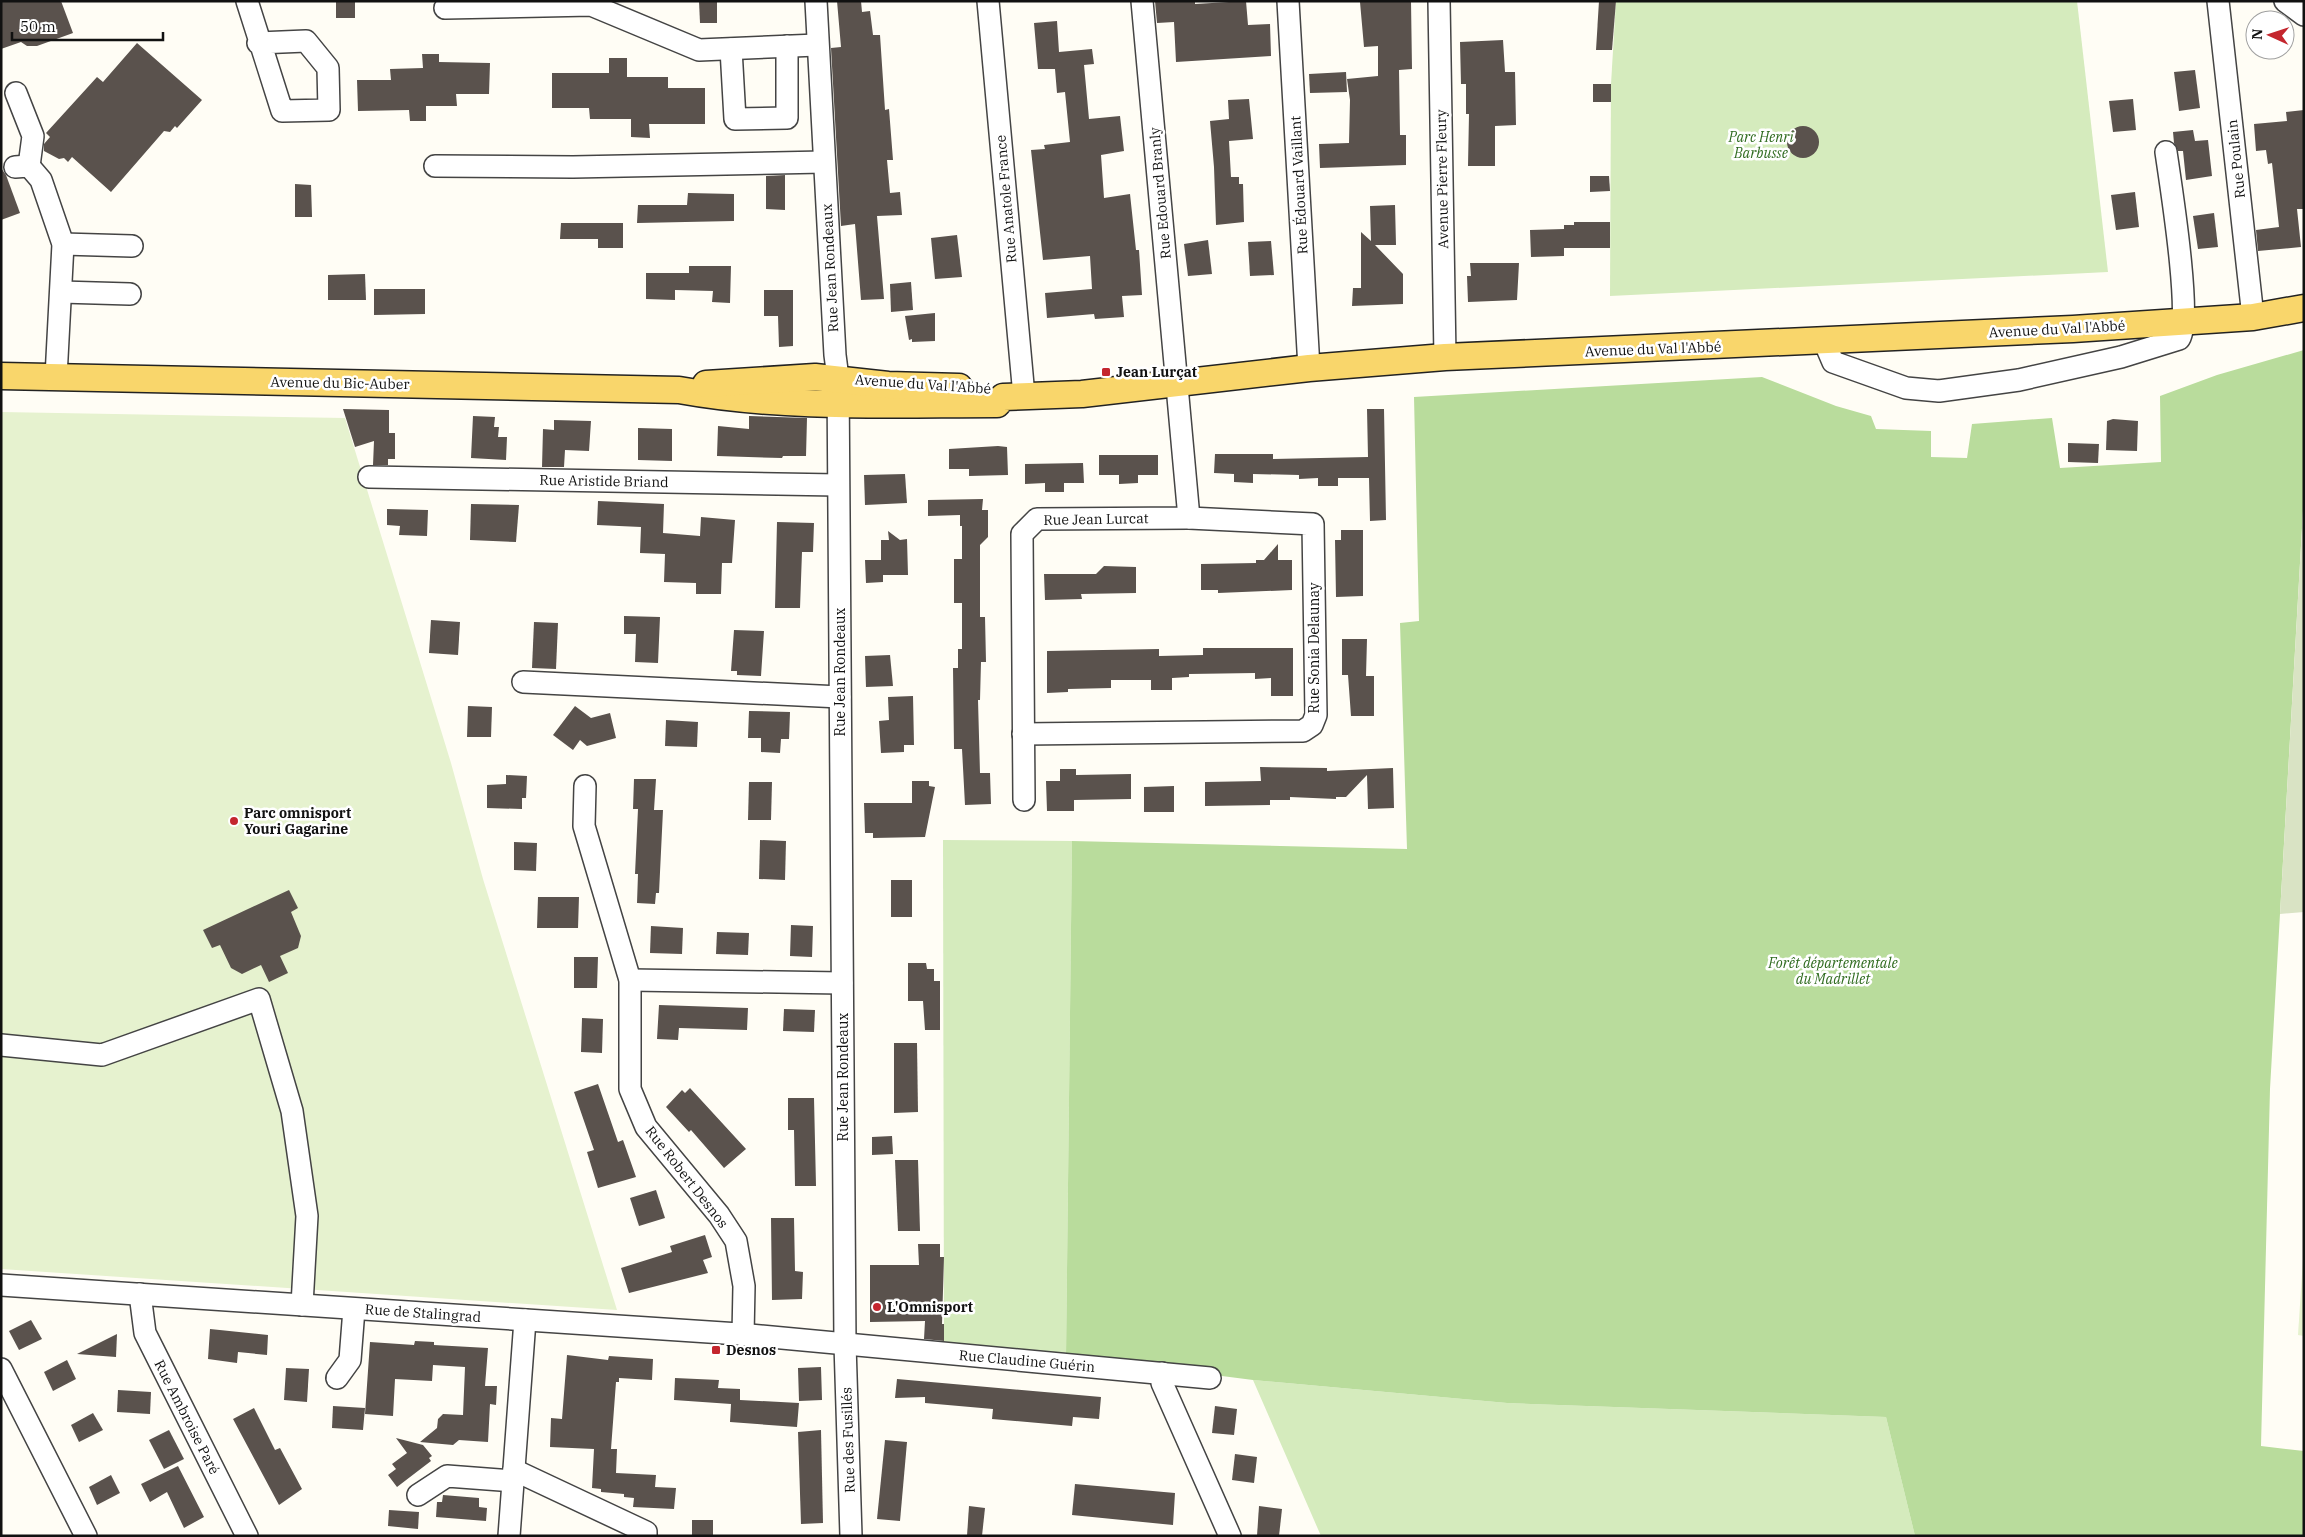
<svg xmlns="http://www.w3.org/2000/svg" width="2305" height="1537" font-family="'IBM Plex Serif',serif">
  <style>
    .green { fill: #d5ebbd }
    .forest { fill: #b9dc9c }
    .cemetery { fill: #d9e3c4 }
    .pitch { fill: #e6f2cf }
    .building { fill: #5a524d }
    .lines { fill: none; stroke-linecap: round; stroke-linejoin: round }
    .minor-casing { stroke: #444; stroke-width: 24 }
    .major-casing { stroke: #222; stroke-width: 29 }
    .minor { stroke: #fff; stroke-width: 21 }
    .major { stroke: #f9d66b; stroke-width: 26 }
    .poi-dot { fill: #c4262e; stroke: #fff; stroke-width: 2 }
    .labels { text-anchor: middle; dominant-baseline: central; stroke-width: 5; stroke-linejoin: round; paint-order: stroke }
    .park-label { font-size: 14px; font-style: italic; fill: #2f6b1f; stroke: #fff }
    .street-label { font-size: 14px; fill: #111; stroke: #fff }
    .poi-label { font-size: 14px; font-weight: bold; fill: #111; stroke: #fff; text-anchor: start }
  </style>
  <rect width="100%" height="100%" fill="#fffdf5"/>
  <g class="green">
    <polygon points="1616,1 2077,1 2108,272 1610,296 1611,84"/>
    <polygon points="943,840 1072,841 1066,1356 944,1344"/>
    <polygon points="1253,1380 1507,1403 1886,1417 1915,1536 1321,1536"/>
  </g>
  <polygon class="forest" points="2304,350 2304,493 2270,1089 2261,1446 2304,1451 2304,1536 1915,1536 1886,1417 1507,1403 1253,1380 1066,1356 1072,841 1407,849 1400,623 1419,621 1414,397 1762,377 1836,406 1871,416 1876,429 1931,431 1931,457 1967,458 1972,424 2052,418 2060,468 2161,462 2160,396 2217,375"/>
  <polygon class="cemetery" points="2304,493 2304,912 2280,914"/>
  <g class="pitch">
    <polygon points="1,412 345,418 451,763 483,879 617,1310 1,1269"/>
    <polygon points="2304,1244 2304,1336 2298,1335"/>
  </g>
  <g class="building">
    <polygon points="1,1 61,1 73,33 37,46 27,46 21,42 1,49"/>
    <rect x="336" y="1" width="19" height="17"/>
    <polygon points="699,1 717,1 717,23 700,23"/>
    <polygon points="837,1 861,1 862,12 870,11 873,35 880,35 885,110 889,109 893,160 887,160 890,193 900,192 902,215 877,216 884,299 861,300 855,224 841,226 831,48 841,47"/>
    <polygon points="1155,1 1195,1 1195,4 1246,1 1248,25 1270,24 1271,56 1176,62 1174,22 1157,23"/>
    <polygon points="1411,1 1412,69 1399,70 1400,135 1406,135 1406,165 1320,168 1319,144 1349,143 1350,100 1347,79 1378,76 1378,46 1364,47 1360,2"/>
    <polygon points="1599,1 1616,1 1612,50 1596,50"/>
    <polygon points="1057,21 1059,52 1092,49 1094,64 1084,65 1089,119 1120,116 1124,151 1101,155 1104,198 1130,194 1136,250 1139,250 1142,295 1122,296 1124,317 1095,319 1094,314 1047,318 1045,293 1092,289 1090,256 1043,260 1031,150 1045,149 1044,145 1070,142 1065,92 1057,93 1055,69 1038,69 1034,23"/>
    <polygon points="1503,40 1505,72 1515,72 1516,125 1495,126 1495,166 1468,166 1469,114 1466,114 1466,84 1461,84 1460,42"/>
    <polygon points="137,43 202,100 177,128 175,126 170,132 164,131 111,192 72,157 68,162 64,158 59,159 44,151 44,144 50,137 46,133 97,77 103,82"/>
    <polygon points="422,54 439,54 439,62 490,63 489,94 456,94 457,106 426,106 426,121 410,121 409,110 358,111 357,80 391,80 390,69 423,68"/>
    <polygon points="609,58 627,58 627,77 668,77 668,88 705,88 705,124 649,124 650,138 631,137 631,119 590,119 589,108 552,108 552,73 609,73"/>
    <polygon points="2195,70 2200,108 2179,111 2174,72"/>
    <polygon points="1346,72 1347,92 1310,93 1309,74"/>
    <rect x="1593" y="84" width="18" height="18"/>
    <polygon points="1249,99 1253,139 1229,141 1231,177 1239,177 1239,184 1243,184 1244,222 1216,225 1214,167 1210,121 1229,119 1228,100"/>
    <polygon points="2133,99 2136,130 2113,132 2109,101"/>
    <polygon points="2304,110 2304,209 2297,209 2301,247 2258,251 2256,230 2279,227 2272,163 2268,164 2266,150 2256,151 2254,124 2287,121 2286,112"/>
    <circle cx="1803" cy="142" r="16"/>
    <polygon points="2193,130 2195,141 2208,140 2212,176 2186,180 2183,151 2178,151 2174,143 2173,132"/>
    <polygon points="1,168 6,175 20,213 1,220"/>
    <polygon points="785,175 785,210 766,209 766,176"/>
    <polygon points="1590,176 1609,176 1610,191 1590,192"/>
    <polygon points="295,184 311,185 312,217 295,217"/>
    <polygon points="2135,192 2139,227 2116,230 2111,195"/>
    <polygon points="688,193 734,194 734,221 637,223 638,205 687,205"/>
    <polygon points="1395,205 1396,245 1375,245 1403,274 1403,304 1352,306 1353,288 1361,288 1361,232 1371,241 1370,206"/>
    <polygon points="2214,213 2218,247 2198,249 2193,216"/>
    <polygon points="1574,222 1610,222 1610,248 1564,248 1564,256 1531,257 1530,230 1564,229 1564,225 1574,225"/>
    <polygon points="561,223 623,223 623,248 598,248 598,239 560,239"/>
    <polygon points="957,235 962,277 935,279 931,238"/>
    <polygon points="1208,240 1212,274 1188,276 1184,244"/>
    <polygon points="1271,241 1274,275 1250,276 1248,242"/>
    <polygon points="1470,263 1519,263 1517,300 1468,302 1467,276 1471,276"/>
    <polygon points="689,266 731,266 730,303 712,302 713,291 675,290 675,300 646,299 646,273 689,273"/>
    <polygon points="365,274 366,300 328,300 328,275"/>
    <polygon points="911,282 913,310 891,312 890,284"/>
    <polygon points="374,289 425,289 425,314 374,315"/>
    <polygon points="764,290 793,290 793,346 779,347 778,316 764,316"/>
    <polygon points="935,313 935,341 912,342 912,339 909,340 905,316"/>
    <polygon points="343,409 389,410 389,433 395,433 395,459 388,459 388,465 373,465 374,441 355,447"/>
    <polygon points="1367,409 1384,409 1386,520 1370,521 1369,478 1338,478 1338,486 1318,486 1318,478 1299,479 1299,475 1253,474 1253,483 1234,482 1234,474 1214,473 1215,454 1273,454 1273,459 1368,457"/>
    <polygon points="473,416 495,417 494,427 499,427 498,437 507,437 506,460 471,458"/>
    <polygon points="749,416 807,418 806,456 783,456 782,458 717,456 718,426 749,429"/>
    <polygon points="2113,419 2138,421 2137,451 2106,450 2107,421"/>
    <polygon points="554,420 591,421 589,451 565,450 564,467 542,467 543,429 554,430"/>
    <polygon points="638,428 672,429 672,461 638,460"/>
    <polygon points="2068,443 2099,444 2098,463 2068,462"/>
    <polygon points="998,446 1007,447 1008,475 969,476 969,469 949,469 949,449"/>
    <polygon points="1099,455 1158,455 1158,475 1138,475 1138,483 1119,484 1119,475 1099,475"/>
    <polygon points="1083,463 1084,483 1064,483 1064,492 1045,492 1045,483 1025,484 1025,464"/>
    <polygon points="905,474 907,503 865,505 864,475"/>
    <polygon points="983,499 982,510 988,510 988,537 980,545 980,617 985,617 986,662 981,662 980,700 978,700 980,773 990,773 991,804 965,805 962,749 954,749 953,668 958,668 958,649 962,649 962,603 954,603 954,559 962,559 962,526 960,526 960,515 928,516 928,500"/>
    <polygon points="598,501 664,504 663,533 700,536 701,517 735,520 732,563 722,563 721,594 696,594 696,583 664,582 665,554 640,553 641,527 597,525"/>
    <polygon points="471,504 519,505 516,542 470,540"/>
    <polygon points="387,509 428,510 427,536 399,535 400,526 387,525"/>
    <polygon points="777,522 814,523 813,552 802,552 800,608 775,608"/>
    <polygon points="1341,530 1363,530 1363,596 1336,597 1335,540 1341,540"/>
    <polygon points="888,531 900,540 907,539 908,575 883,575 883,582 866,583 865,560 881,560 881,540 889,540"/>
    <polygon points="1278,544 1278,560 1292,560 1292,590 1218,593 1218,590 1201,590 1201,564 1256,563 1256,560 1264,560"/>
    <polygon points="1104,566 1136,567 1136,593 1081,594 1082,599 1045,600 1044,574 1096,574"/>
    <polygon points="624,616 660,617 658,663 635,662 636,634 624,634"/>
    <polygon points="431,620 460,622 458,655 429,653"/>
    <polygon points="534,622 558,623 556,669 532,668"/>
    <polygon points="734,630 764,631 761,676 737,675 737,671 731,671"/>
    <polygon points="1342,639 1367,639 1366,676 1374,676 1374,716 1351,716 1348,675 1342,675"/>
    <polygon points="1203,648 1293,648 1293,696 1271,696 1271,678 1255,679 1255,673 1189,674 1189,677 1172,678 1172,690 1151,690 1151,680 1111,680 1111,688 1068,689 1068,692 1047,693 1047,651 1159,649 1159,656 1203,655"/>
    <polygon points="890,655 893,686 866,687 865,656"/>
    <polygon points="913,696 914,745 904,745 904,752 881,753 879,721 889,720 888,697"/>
    <polygon points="468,706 492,707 491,737 467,737"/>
    <polygon points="575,706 591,718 610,713 616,738 587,746 580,740 573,750 553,735"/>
    <polygon points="749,711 790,712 789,739 781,739 780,753 761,752 761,738 748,738"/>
    <polygon points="666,720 698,722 697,747 665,746"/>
    <polygon points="1260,767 1327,768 1327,771 1393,768 1394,808 1368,809 1367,775 1346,797 1336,797 1336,799 1290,797 1290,800 1270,800 1270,805 1205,806 1205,782 1261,781"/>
    <polygon points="1060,769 1076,769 1076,775 1131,774 1131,799 1074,800 1074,811 1047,811 1046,781 1060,781"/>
    <polygon points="506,775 527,776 526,798 522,798 522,809 487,808 487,785 506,784"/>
    <polygon points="634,779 656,779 654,810 663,810 659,893 656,893 655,904 637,903 638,874 635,874 638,809 633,809"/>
    <polygon points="912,781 929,781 929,786 935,787 925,837 873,838 873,833 865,833 864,803 912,803"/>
    <polygon points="749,782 772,782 771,820 748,820"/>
    <polygon points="1174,786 1174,812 1144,812 1144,787"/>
    <polygon points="760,840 786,841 785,880 759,879"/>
    <polygon points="514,842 537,843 536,871 514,870"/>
    <rect x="891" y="880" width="21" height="37"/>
    <polygon points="289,890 298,908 291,912 301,936 298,948 280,956 288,973 269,982 261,965 242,974 231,968 220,945 212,948 203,930"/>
    <polygon points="538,897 579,897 578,928 537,928"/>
    <polygon points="791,925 813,926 812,957 790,956"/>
    <polygon points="651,926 683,928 682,954 650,953"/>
    <polygon points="717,932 749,933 748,955 716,954"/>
    <polygon points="574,957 598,957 597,988 574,988"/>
    <polygon points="908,963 926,963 927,969 934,969 934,981 940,981 940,1030 925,1030 923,1001 908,1001"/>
    <polygon points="659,1005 748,1008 747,1030 679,1028 678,1040 657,1039"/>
    <polygon points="784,1009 815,1010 814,1032 783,1031"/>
    <polygon points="582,1018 603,1019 602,1053 581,1052"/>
    <polygon points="894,1043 917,1043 918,1112 894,1113"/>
    <polygon points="598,1084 618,1142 623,1140 636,1177 598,1188 587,1152 594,1150 574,1092"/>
    <polygon points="690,1088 746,1149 724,1168 691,1130 689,1132 666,1107 682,1090 685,1093"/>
    <polygon points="788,1098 814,1098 816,1186 795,1186 794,1130 788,1130"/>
    <polygon points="892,1136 893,1154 872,1155 872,1137"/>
    <polygon points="895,1160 918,1160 920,1231 898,1231"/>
    <polygon points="656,1190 665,1218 639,1226 630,1198"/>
    <polygon points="771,1218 794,1218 795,1271 803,1272 802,1299 772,1300"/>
    <polygon points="705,1235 712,1257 703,1260 708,1273 629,1293 621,1268 672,1252 670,1246"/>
    <polygon points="918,1244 940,1244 940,1257 944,1257 942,1324 944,1324 944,1341 924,1339 925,1321 870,1322 870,1265 919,1265"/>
    <polygon points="31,1320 42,1339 19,1350 9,1331"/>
    <polygon points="210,1329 268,1335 267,1355 238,1352 237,1363 208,1359"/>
    <polygon points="117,1334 116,1357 77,1354"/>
    <polygon points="415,1341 434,1342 434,1345 488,1348 485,1386 497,1386 496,1405 490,1404 488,1442 459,1440 453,1445 420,1442 437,1428 438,1419 443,1414 463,1415 465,1367 433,1365 432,1381 395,1379 393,1416 365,1414 370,1342 414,1345"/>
    <polygon points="567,1355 608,1360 609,1356 653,1359 652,1380 619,1378 619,1382 616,1382 611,1449 617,1449 616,1473 656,1475 655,1487 676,1488 674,1509 633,1507 634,1498 624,1497 624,1494 601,1492 601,1489 592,1488 594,1449 550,1447 551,1418 562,1419"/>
    <polygon points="67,1360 76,1379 53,1391 44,1372"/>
    <polygon points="821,1367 822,1400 799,1401 798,1368"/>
    <polygon points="286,1368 309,1369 307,1402 284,1400"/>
    <polygon points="675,1378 719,1380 718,1388 740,1389 740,1400 799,1403 797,1427 730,1422 731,1404 674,1400"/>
    <polygon points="897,1379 1101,1397 1099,1419 1073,1417 1072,1426 992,1419 993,1409 925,1403 925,1397 895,1398"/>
    <polygon points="118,1390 151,1392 150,1414 117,1412"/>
    <polygon points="333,1406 365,1408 363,1430 332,1428"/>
    <polygon points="1215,1406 1237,1409 1234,1435 1212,1433"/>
    <polygon points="254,1408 275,1450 280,1448 302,1489 279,1505 233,1419"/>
    <polygon points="93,1413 103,1430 79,1442 71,1425"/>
    <polygon points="169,1430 184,1459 164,1469 149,1440"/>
    <polygon points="821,1430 823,1523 801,1524 798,1432"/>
    <polygon points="396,1438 423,1445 432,1456 429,1458 431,1461 397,1487 388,1475 396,1469 392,1464 407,1453"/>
    <polygon points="885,1440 907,1442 900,1521 877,1519"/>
    <polygon points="1235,1454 1257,1457 1254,1483 1232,1480"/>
    <polygon points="178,1466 204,1517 184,1528 167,1492 150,1502 141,1484"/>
    <polygon points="111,1475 120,1493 97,1505 89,1487"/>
    <polygon points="1075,1484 1175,1493 1173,1525 1072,1515"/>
    <polygon points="443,1495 479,1498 479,1507 487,1508 486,1521 436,1517 437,1502 442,1502"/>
    <polygon points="969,1506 985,1508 982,1536 967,1536"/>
    <polygon points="1259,1506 1282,1509 1279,1536 1257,1536"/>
    <polygon points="389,1510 419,1512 418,1529 388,1526"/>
    <rect x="692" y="1520" width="21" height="16"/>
  </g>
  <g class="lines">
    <g class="minor-casing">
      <g id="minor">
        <polyline points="247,1 282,111 329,110 328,68 306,41 258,43"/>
        <polyline points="816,1 835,355 838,378 845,1344 851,1536"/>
        <polyline points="988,1 1024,396"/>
        <polyline points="1288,1 1309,368"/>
        <polyline points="1439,1 1445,357"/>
        <polyline points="2218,1 2253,317"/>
        <polyline points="2285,1 2304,15"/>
        <polyline points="445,8 591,5 699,50 817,45"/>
        <polyline points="731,49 735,119 787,118 787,46"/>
        <polyline points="16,93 33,136 29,166"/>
        <polyline points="435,166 573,167 824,162"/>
        <polyline points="15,167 29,166 41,180 63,244 56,377"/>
        <polyline points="63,244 132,246"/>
        <polyline points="61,292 130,294"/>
        <path d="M1824,341L1833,362L1906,388L1939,391L2019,380L2121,357L2179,339C2193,323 2170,180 2166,152"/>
        <polyline points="369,477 838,485"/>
        <polyline points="523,682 840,697"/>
        <polyline points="1023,734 1303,731 1312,725 1316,715 1313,524 1189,518"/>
        <polyline points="585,786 584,826 630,980 630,1089 646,1127 719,1215 736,1241 744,1286 743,1335"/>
        <polyline points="1024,800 1022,534 1037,519 1189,518 1142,1"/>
        <polyline points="630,980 842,983"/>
        <polyline points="1,1045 102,1055 259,999 292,1111 307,1216 302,1305"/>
        <polyline points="1,1285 739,1334 1210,1378"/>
        <polyline points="140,1294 145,1333 247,1536"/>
        <polyline points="1,1369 86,1536"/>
        <polyline points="1162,1373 1162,1383 1230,1536"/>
        <polyline points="337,1378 350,1360 354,1309"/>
        <polyline points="514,1470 646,1532 646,1536"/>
        <polyline points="418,1495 447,1476 513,1481"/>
        <polyline points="509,1536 525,1320"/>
      </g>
    </g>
    <g class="major-casing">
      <g id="major">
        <path d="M1,376L679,390C784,409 890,404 997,404L1003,397L1082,394L1309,368L1445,357L2073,329L2253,317L2304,308"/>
        <polyline points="706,384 815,377 888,385 959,387"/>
      </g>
    </g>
    <use href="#minor" class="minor"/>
    <use href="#major" class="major"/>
  </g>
  <g class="poi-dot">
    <rect x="1101" y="367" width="10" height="10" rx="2.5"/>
    <circle cx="234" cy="821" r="5"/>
    <circle cx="877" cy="1307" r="5"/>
    <rect x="711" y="1345" width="10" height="10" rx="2.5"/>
  </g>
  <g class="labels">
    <g class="park-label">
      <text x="1761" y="137">Parc Henri<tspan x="1761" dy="16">Barbusse</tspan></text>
      <text x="1833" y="963">Forêt départementale<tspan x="1833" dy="16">du Madrillet</tspan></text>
    </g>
    <g class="street-label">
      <text transform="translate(2236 159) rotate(-96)">Rue Poulain</text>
      <text transform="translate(1442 179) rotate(-91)">Avenue Pierre Fleury</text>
      <text transform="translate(1299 185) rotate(-93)">Rue Édouard Vaillant</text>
      <text transform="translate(1160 193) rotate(-95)">Rue Edouard Branly</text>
      <text transform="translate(1006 199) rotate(-95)">Rue Anatole France</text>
      <text transform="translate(830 268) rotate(-93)">Rue Jean Rondeaux</text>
      <text transform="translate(2057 329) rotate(-3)">Avenue du Val l'Abbé</text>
      <text transform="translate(1653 349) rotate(-2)">Avenue du Val l'Abbé</text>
      <text transform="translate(340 383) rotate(1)">Avenue du Bic-Auber</text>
      <text transform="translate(923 384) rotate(4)">Avenue du Val l'Abbé</text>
      <text transform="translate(604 481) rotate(1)">Rue Aristide Briand</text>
      <text transform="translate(1096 519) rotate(-1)">Rue Jean Lurcat</text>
      <text transform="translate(1314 648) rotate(-90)">Rue Sonia Delaunay</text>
      <text transform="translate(840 672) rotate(-90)">Rue Jean Rondeaux</text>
      <text transform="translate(843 1077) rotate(-90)">Rue Jean Rondeaux</text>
      <text transform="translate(687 1177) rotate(52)">Rue Robert Desnos</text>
      <text transform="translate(423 1313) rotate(4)">Rue de Stalingrad</text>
      <text transform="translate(1027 1361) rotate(5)">Rue Claudine Guérin</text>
      <text transform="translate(187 1417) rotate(63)">Rue Ambroise Paré</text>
      <text transform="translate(848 1440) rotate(-92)">Rue des Fusillés</text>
    </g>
    <g class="poi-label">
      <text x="1116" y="372">Jean Lurçat</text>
      <text x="244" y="813">Parc omnisport<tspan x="244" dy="16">Youri Gagarine</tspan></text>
      <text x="887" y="1307">L'Omnisport</text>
      <text x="726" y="1350">Desnos</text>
    </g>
  </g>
  <rect width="2305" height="1537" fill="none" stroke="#111111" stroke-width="5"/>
  <g transform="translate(2270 35) rotate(273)"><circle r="24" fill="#ffffff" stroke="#a0a0a0"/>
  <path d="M0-4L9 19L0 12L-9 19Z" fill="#c4262e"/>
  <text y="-8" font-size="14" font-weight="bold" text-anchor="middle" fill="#111111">N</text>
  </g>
  <path d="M12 32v8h151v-8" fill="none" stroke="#111111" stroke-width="2.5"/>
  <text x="20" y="32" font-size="15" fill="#111111" stroke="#ffffff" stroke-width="4" paint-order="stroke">50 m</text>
</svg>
